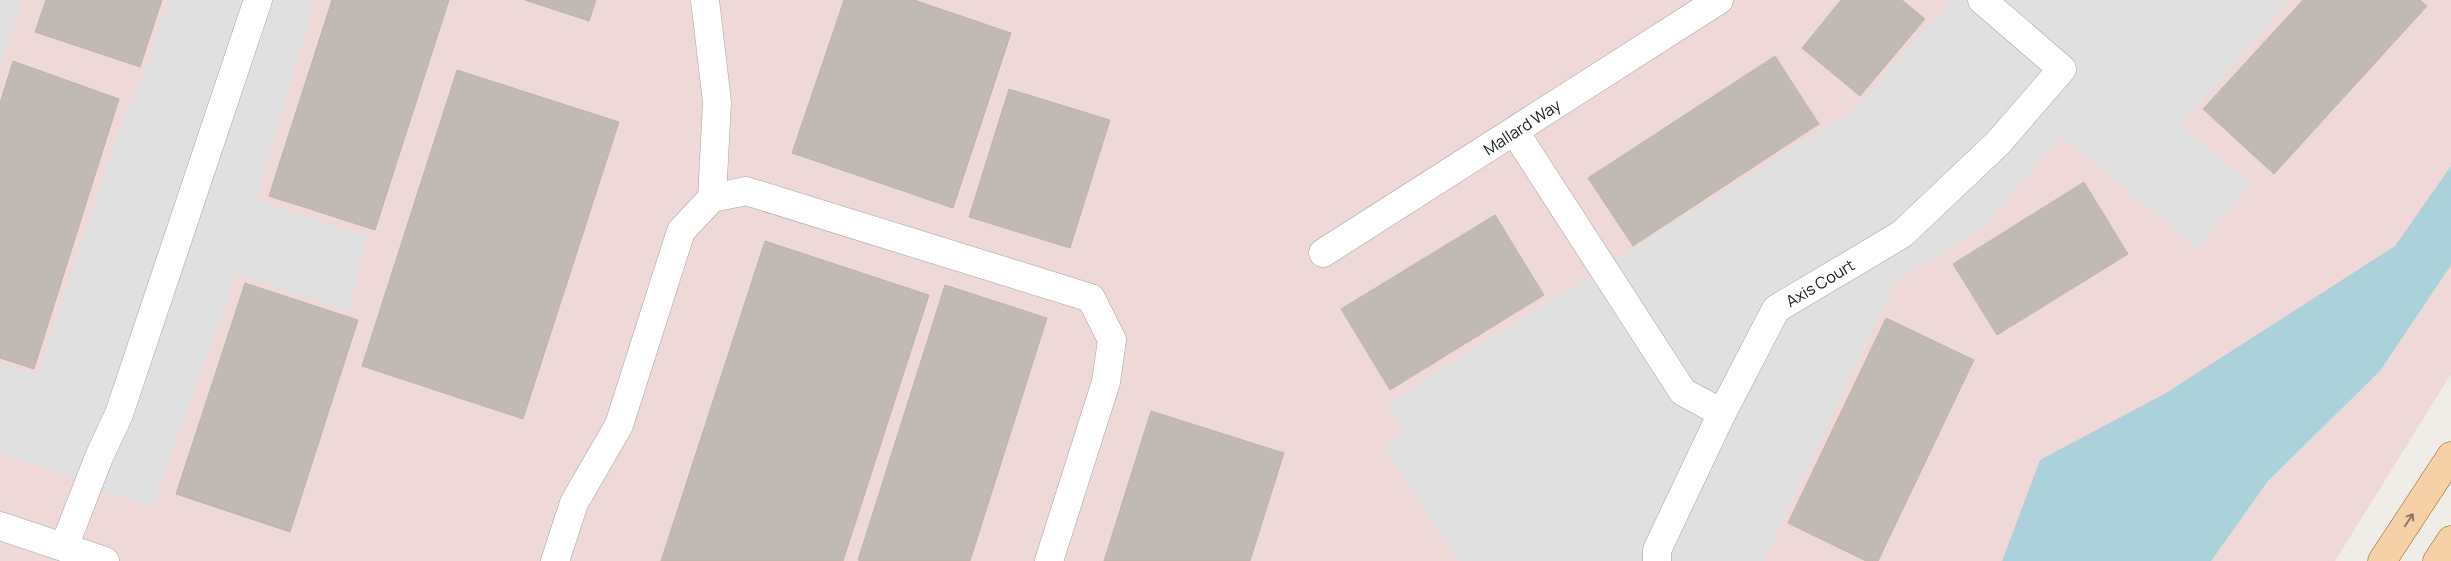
<svg xmlns="http://www.w3.org/2000/svg" width="2451" height="561" font-family="Manrope,sans-serif">
  <style>
    .commercial { fill: #efd8d8 }
    .parking { fill: #e0e0e0 }
    .water { fill: #abd2db }
    .building { fill: #c1b9b4; stroke: #c1b4ab }
    .lines { fill: none; stroke-linecap: round; stroke-linejoin: round }
    .minor-casing { stroke: #a4a4a4; stroke-width: 29 }
    .major-casing { stroke: #93600a; stroke-width: 29 }
    .minor { stroke: #fff; stroke-width: 28 }
    .major { stroke: #f6d0a7; stroke-width: 28 }
    .oneway { stroke: #8b7864 }
    .labels { text-anchor: middle; dominant-baseline: central; stroke-width: 4.5; stroke-linejoin: round; paint-order: stroke }
    .street-label { font-size: 16px; fill: #202020; stroke: #fff }
  </style>
  <rect width="100%" height="100%" fill="#f0ede8"/>
  <polygon class="commercial" points="0,0 2451,0 2451,374 2335,561 0,561"/>
  <g class="parking">
    <polygon points="0,0 22,0 2,62 0,62"/>
    <polygon points="169,0 315,0 256,200 367,236 349,312 237,274 152,507 0,452 0,363 38,374 123,119 141,81"/>
    <polygon points="1952,0 2290,0 2181,125 2250,183 2198,249 2061,136 1983,228 1895,282 1764,561 1458,561 1383,447 1402,433 1388,403 1852,110"/>
  </g>
  <polygon class="water" points="2451,166 2451,265 2380,371 2268,481 2211,561 2002,561 2040,460 2166,393 2395,246"/>
  <g class="building">
    <polygon points="46,0 162,0 140,67 35,32"/>
    <polygon points="332,0 449,0 375,230 269,196"/>
    <polygon points="525,0 596,0 589,21"/>
    <polygon points="844,0 914,0 1011,33 953,208 792,153"/>
    <polygon points="1841,0 1902,0 1925,19 1860,96 1802,48"/>
    <polygon points="2303,0 2420,0 2427,6 2274,174 2203,109"/>
    <polygon points="1775,56 1819,124 1633,246 1588,178"/>
    <polygon points="13,61 119,99 34,369 0,358 0,103"/>
    <polygon points="457,70 619,122 523,419 362,366"/>
    <polygon points="1009,89 1110,120 1070,248 969,217"/>
    <polygon points="2084,182 2128,254 1997,335 1953,264"/>
    <polygon points="1495,215 1544,295 1390,390 1341,309"/>
    <polygon points="765,241 929,295 843,561 661,561"/>
    <polygon points="245,283 358,320 290,532 176,494"/>
    <polygon points="945,285 1047,318 970,561 862,561 858,560"/>
    <polygon points="1886,318 1974,360 1878,561 1866,561 1788,523"/>
    <polygon points="1151,411 1284,453 1250,561 1104,561"/>
  </g>
  <g class="lines">
    <g class="minor-casing">
      <g id="minor">
        <polyline points="705,0 717,102 712,198"/>
        <polyline points="1515,132 1683,392 1722,413 1776,309 1902,234 1998,143 2062,69 1982,0"/>
        <polyline points="1323,253 1719,0"/>
        <polyline points="0,526 105,561"/>
        <polyline points="64,547 99,457 119,414 258,0"/>
        <polyline points="555,561 574,503 619,425 681,231 712,198 746,191 1091,298 1112,340 1106,382 1049,561"/>
        <polyline points="1657,561 1657,550 1722,413"/>
      </g>
    </g>
    <g class="major-casing">
      <g id="major">
        <polyline points="2382,561 2451,456"/>
        <polyline points="2437,561 2451,540"/>
      </g>
    </g>
    <use href="#minor" class="minor"/>
    <use href="#major" class="major"/>
  </g>
  <defs><path id="oneway-shaft" d="M-6 0H5M1.5-3L5.5 0L1.5 3" fill="none" stroke-width="1.6" stroke-linecap="round" stroke-linejoin="round" transform="scale(1.25)"/></defs>
  <use class="oneway" href="#oneway-shaft" transform="translate(2409 520) rotate(-57)"/>
  <g class="labels">
    <g class="street-label">
      <text transform="translate(1522 127) rotate(-33)">Mallard Way</text>
      <text transform="translate(1820 283) rotate(-31)">Axis Court</text>
    </g>
  </g>
</svg>
